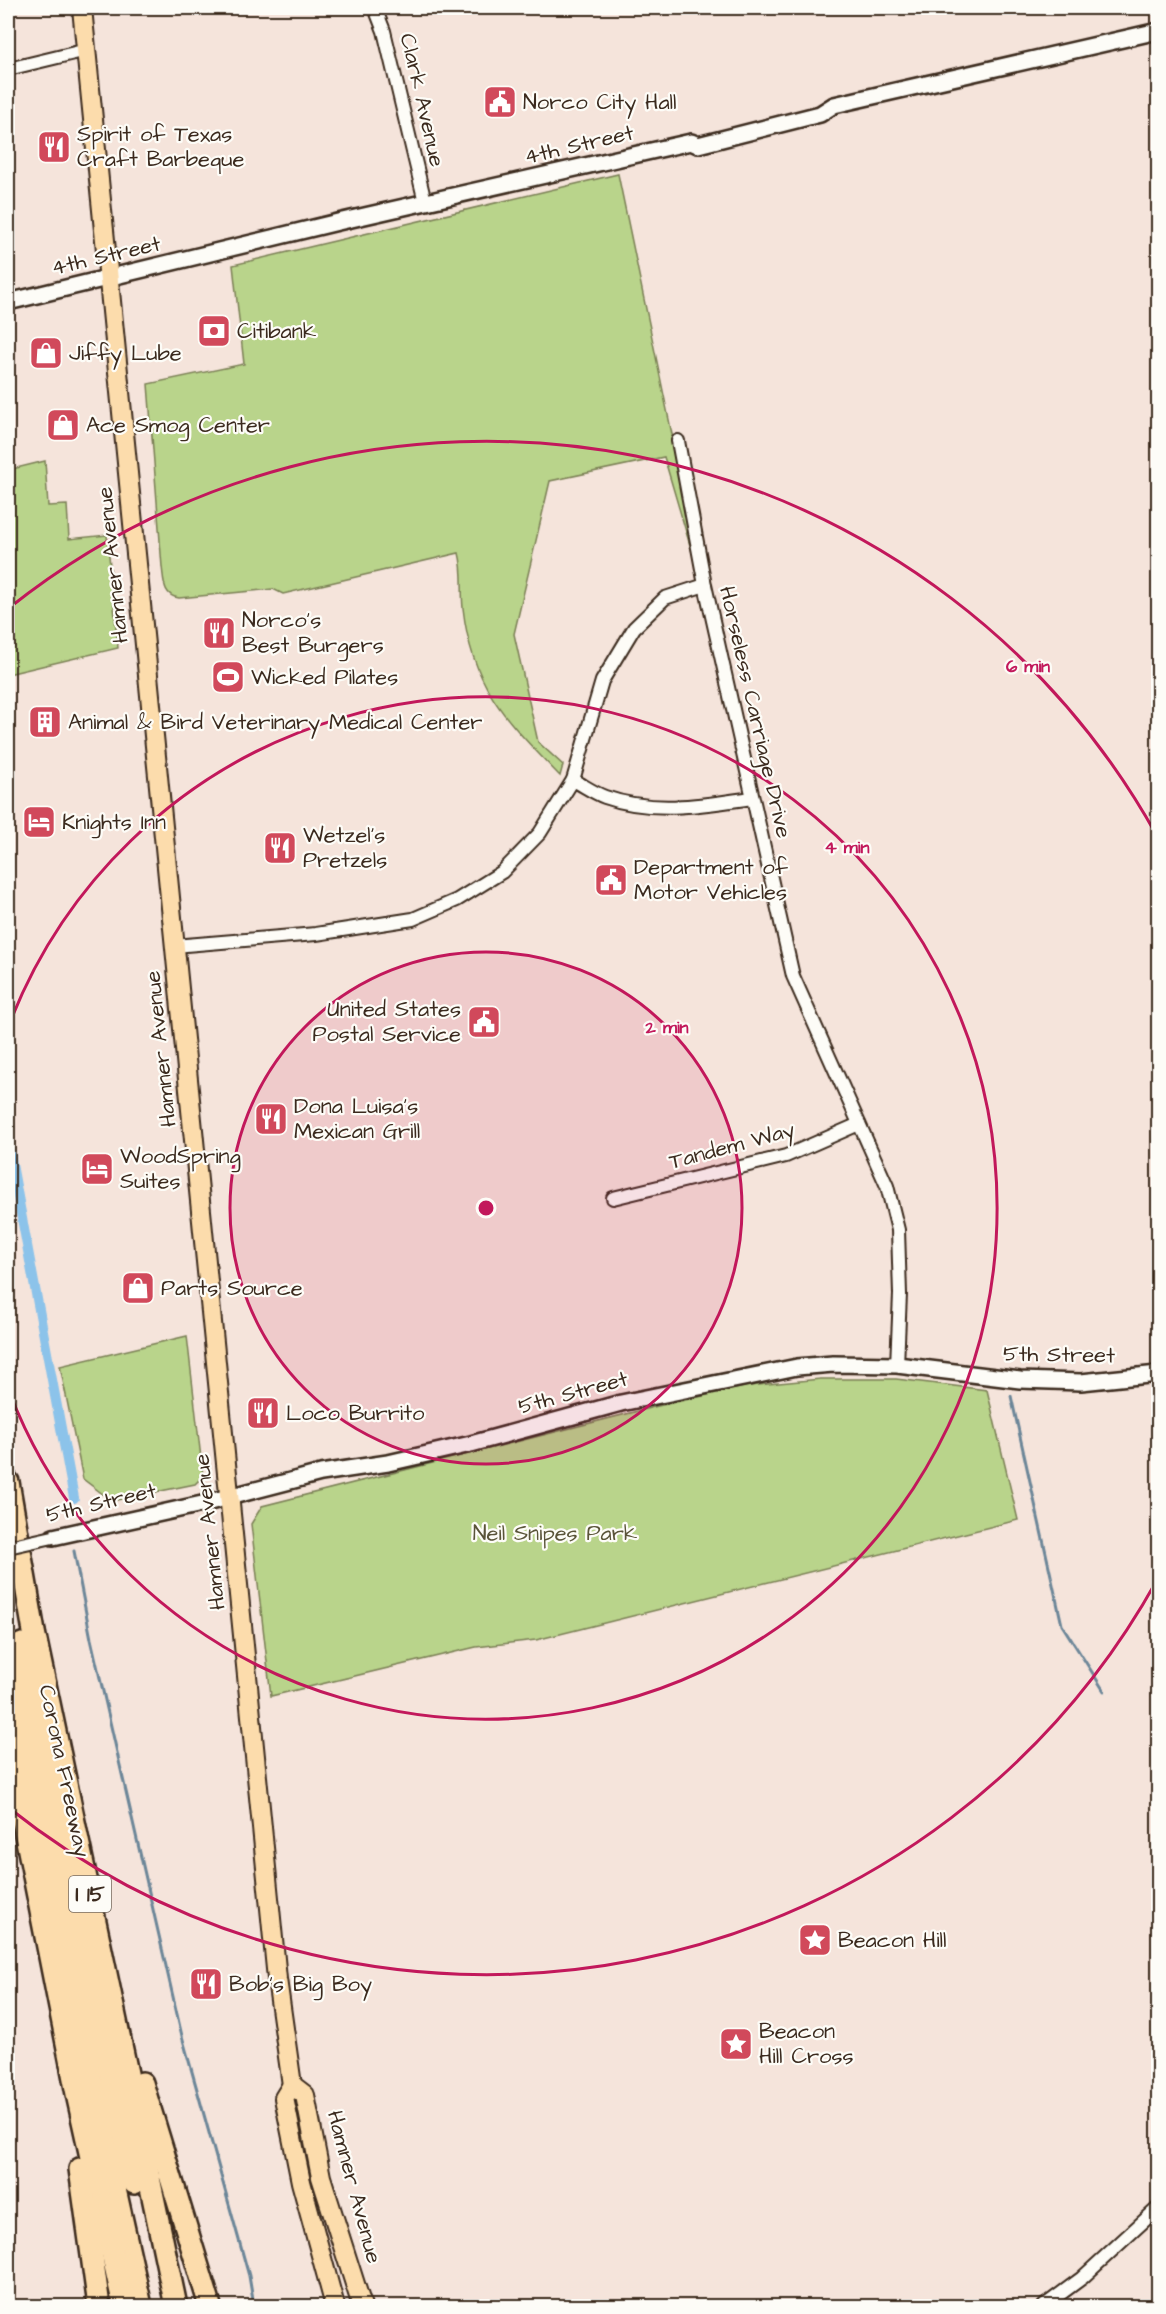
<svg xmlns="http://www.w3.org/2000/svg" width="1166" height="2314" font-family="'Architects Daughter',sans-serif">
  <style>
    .green { fill: #b9d48b; stroke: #7a7f54; stroke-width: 1.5 }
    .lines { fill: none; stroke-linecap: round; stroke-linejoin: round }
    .stream { stroke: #6c8698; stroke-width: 3 }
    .canal { stroke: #8cc3ea; stroke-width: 10 }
    .minor-casing { stroke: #3b2a1e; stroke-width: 16 }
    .tertiary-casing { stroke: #3b2a1e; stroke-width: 20 }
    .primary-casing { stroke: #3b2a1e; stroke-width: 22 }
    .motorway-casing { stroke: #3b2a1e; stroke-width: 26 }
    .minor { stroke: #fdfcf7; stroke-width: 12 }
    .tertiary { stroke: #fdfcf7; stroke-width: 15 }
    .primary { stroke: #fcdcac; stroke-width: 18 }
    .motorway { stroke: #fcdcac; stroke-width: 21 }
    .minor-bridge-casing { stroke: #3b2a1e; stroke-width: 16; stroke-linecap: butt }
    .minor-bridge { stroke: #fdfcf7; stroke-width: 12 }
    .ring { fill: none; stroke: #c2185b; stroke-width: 3 }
    .labels { text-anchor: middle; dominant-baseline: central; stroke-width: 4.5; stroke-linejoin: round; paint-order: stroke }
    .shield { fill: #fdfcf7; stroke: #75695f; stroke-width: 1.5 }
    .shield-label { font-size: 21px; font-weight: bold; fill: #3b2a1e }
    .street-label { font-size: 22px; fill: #3b2a1e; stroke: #fdfcf7 }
    .poi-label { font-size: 22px; fill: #3b2a1e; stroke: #fdfcf7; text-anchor: start }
    .park-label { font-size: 22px; fill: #5a5439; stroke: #fdfcf7 }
    .centre { fill: #c2185b; stroke: #fdfcf7; stroke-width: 3 }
    .ring-label { font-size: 18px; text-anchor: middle; font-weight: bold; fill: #c2185b; stroke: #fdfcf7; stroke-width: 4.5; stroke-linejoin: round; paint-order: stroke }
  </style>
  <rect width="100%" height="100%" fill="#f5e4db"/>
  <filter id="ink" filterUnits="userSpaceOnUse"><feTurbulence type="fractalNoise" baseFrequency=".0167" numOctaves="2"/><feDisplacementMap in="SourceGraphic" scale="12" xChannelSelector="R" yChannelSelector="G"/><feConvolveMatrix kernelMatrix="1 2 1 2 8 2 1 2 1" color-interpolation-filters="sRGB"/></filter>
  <g filter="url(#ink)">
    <g class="green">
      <path d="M618,174L673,439L671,440L694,559L664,457L550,481L514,634L538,742L563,765L560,776C507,721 472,688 463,608C461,589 464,571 459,553L283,594L273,589L179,598C163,596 164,581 162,567L148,384L244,364L233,265Z"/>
      <polygon points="45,461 48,506 67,505 69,539 107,535 118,648 8,674 8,470"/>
      <polygon points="187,1336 203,1476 195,1484 112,1501 83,1479 60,1366"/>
      <polygon points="821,1379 896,1379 987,1390 1018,1520 536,1640 476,1647 271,1696 251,1524 262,1506 658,1406 748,1386"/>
    </g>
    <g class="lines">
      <g class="stream">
        <polyline points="1011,1396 1062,1625 1104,1691"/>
        <polyline points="74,1551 91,1639 182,2036 249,2276 254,2306"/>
      </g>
      <polyline class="canal" points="8,1143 74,1498"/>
      <g class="minor-casing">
        <g id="minor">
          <polyline points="375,8 384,31 425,202"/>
          <polyline points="8,69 87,50"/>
          <polyline points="678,441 705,585 793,976 887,1186 898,1230 900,1294 897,1365"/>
          <path d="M573,780C583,785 594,793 605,797C653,814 704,805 752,798"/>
          <polyline points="174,946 316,934 413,919 457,900 502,872 540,833 573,780 602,681 634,628 665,598 705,585"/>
          <polyline points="613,1198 786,1156 859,1124"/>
          <polyline points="1044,2306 1082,2278 1158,2208"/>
        </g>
      </g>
      <g class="tertiary-casing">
        <g id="tertiary">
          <polyline points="8,302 338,222 691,142 698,145 820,114 834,105 1158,31"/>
          <polyline points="53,1537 202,1504 321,1473 388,1463 471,1444 621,1403 797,1367 833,1364 897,1365 1020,1380 1081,1382 1158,1374"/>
        </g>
      </g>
      <g class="primary-casing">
        <g id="primary">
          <polyline points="82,8 277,1979 292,2085 305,2095 321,2177 362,2306"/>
          <polyline points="292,2085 284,2098 301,2182 335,2306"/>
        </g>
      </g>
      <g class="motorway-casing">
        <g id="motorway">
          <polyline points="8,1482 34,1632 176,2306"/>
          <polyline points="22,1644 71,1899 134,2183"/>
          <polyline points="8,1653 88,2068 141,2306"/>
          <polyline points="8,1744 77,2094 124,2306"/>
          <polyline points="142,2083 210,2306"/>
          <polyline points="80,2169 99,2306"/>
        </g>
      </g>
      <use href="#minor" class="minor"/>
      <use href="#tertiary" class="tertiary"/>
      <use href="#primary" class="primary"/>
      <use href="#motorway" class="motorway"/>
      <g class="minor-bridge-casing">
        <polyline id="minor-bridge" points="8,1547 53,1537"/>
      </g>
      <use href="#minor-bridge" class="minor-bridge"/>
    </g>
  </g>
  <circle cx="486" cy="1208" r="256" fill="#c2185b" fill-opacity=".12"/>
  <g class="ring">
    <circle cx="486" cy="1208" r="256"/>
    <path d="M9 1025A511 511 0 1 1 9 1391"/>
    <path d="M1157 1580A767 767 0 0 1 9 1808M9 608A767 767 0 0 1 1157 836"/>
  </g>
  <defs>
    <g id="civic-square" transform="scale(1.725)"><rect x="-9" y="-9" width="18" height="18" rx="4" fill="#d1495b" stroke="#fdfcf7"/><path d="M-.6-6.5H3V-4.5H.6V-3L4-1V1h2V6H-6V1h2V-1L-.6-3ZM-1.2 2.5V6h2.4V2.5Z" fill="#fff"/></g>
    <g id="restaurant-square" transform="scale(1.725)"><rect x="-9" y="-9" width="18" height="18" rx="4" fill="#d1495b" stroke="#fdfcf7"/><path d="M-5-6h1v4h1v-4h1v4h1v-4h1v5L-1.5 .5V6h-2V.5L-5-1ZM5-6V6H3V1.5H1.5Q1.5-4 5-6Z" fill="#fff"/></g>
    <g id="bank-square" transform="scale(1.725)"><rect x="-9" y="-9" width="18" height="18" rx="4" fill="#d1495b" stroke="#fdfcf7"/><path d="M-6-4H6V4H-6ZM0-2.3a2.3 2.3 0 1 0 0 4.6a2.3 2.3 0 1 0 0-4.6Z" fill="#fff"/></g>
    <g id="shop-square" transform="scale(1.725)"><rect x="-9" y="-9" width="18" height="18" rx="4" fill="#d1495b" stroke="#fdfcf7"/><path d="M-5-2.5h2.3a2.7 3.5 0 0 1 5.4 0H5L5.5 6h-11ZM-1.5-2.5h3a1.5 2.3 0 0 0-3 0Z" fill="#fff"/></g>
    <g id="stadium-square" transform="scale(1.725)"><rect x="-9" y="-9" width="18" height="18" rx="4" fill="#d1495b" stroke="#fdfcf7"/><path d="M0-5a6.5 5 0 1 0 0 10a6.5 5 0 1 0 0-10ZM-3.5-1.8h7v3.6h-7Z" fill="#fff"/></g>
    <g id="building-square" transform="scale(1.725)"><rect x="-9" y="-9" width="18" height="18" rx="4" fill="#d1495b" stroke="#fdfcf7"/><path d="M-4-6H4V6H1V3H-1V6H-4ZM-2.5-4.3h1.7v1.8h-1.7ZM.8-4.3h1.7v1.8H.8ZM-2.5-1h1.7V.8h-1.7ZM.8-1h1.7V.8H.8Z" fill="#fff"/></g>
    <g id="hotel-square" transform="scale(1.725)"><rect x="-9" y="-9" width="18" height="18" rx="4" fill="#d1495b" stroke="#fdfcf7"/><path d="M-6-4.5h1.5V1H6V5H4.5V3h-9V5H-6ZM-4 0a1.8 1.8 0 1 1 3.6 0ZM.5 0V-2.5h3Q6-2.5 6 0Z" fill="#fff"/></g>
    <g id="sight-square" transform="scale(1.725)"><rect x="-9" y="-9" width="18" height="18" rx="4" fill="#d1495b" stroke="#fdfcf7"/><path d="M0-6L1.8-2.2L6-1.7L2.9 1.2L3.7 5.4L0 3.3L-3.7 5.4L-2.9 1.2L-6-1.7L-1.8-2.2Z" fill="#fff"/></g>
  </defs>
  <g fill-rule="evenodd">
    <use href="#civic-square" x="500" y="102"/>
    <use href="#restaurant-square" x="54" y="147"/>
    <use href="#bank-square" x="214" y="331"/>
    <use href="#shop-square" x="46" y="353"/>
    <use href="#shop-square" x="63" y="425"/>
    <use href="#restaurant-square" x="219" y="633"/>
    <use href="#stadium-square" x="228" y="677"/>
    <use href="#building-square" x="45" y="722"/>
    <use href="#hotel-square" x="39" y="822"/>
    <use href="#restaurant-square" x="280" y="848"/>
    <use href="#civic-square" x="611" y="880"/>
    <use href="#civic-square" x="484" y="1022"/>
    <use href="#restaurant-square" x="271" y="1119"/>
    <use href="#hotel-square" x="97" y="1169"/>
    <use href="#shop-square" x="138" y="1288"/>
    <use href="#restaurant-square" x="263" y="1413"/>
    <use href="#sight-square" x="815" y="1940"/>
    <use href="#restaurant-square" x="206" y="1984"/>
    <use href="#sight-square" x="736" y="2044"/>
  </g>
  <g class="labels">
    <rect class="shield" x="69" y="1876" width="42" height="36" rx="4.5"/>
    <g class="shield-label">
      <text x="90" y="1894">I 15</text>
    </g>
    <g class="street-label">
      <text transform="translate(422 100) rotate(77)">Clark Avenue</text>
      <text transform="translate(579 145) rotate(-13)">4th Street</text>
      <text transform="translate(106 256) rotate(-13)">4th Street</text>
      <text transform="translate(113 565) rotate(-96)">Hamner Avenue</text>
      <text transform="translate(755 712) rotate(77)">Horseless Carriage Drive</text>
      <text transform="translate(161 1049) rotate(-96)">Hamner Avenue</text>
      <text transform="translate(732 1146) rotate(-15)">Tandem Way</text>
      <text transform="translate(1059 1355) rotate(1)">5th Street</text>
      <text transform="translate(573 1393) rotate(-15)">5th Street</text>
      <text transform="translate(101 1503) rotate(-13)">5th Street</text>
      <text transform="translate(210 1532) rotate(-96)">Hamner Avenue</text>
      <text transform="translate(64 1771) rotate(78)">Corona Freeway</text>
      <text transform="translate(354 2187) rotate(75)">Hamner Avenue</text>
    </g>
    <g class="poi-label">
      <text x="523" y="102">Norco City Hall</text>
      <text x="77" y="134">Spirit of Texas<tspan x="77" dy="25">Craft Barbeque</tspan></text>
      <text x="237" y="331">Citibank</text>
      <text x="69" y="353">Jiffy Lube</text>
      <text x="86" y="425">Ace Smog Center</text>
      <text x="242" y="620">Norco's<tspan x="242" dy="25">Best Burgers</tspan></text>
      <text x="251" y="677">Wicked Pilates</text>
      <text x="68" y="722">Animal &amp; Bird Veterinary Medical Center</text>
      <text x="62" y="822">Knights Inn</text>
      <text x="303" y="835">Wetzel's<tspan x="303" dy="25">Pretzels</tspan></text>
      <text x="634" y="867">Department of<tspan x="634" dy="25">Motor Vehicles</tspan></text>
      <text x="461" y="1009" text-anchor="end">United States<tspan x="461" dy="25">Postal Service</tspan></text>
      <text x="294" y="1106">Dona Luisa’s<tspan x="294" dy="25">Mexican Grill</tspan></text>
      <text x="120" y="1156">WoodSpring<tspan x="120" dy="25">Suites</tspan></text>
      <text x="161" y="1288">Parts Source</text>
      <text x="286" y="1413">Loco Burrito</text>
      <text x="838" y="1940">Beacon Hill</text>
      <text x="229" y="1984">Bob's Big Boy</text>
      <text x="759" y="2031">Beacon<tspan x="759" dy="25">Hill Cross</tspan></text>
    </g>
    <g class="park-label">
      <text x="555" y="1533">Neil Snipes Park</text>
    </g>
  </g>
  <circle cx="486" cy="1208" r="9" class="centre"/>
  <g class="ring-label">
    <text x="1028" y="672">6 min</text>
    <text x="847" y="853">4 min</text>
    <text x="667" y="1033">2 min</text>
  </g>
  <rect width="1166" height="2314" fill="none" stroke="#fdfcf7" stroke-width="30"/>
  <rect x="15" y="15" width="1136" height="2284" fill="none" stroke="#3b2a1e" stroke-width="2" filter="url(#ink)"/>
</svg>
